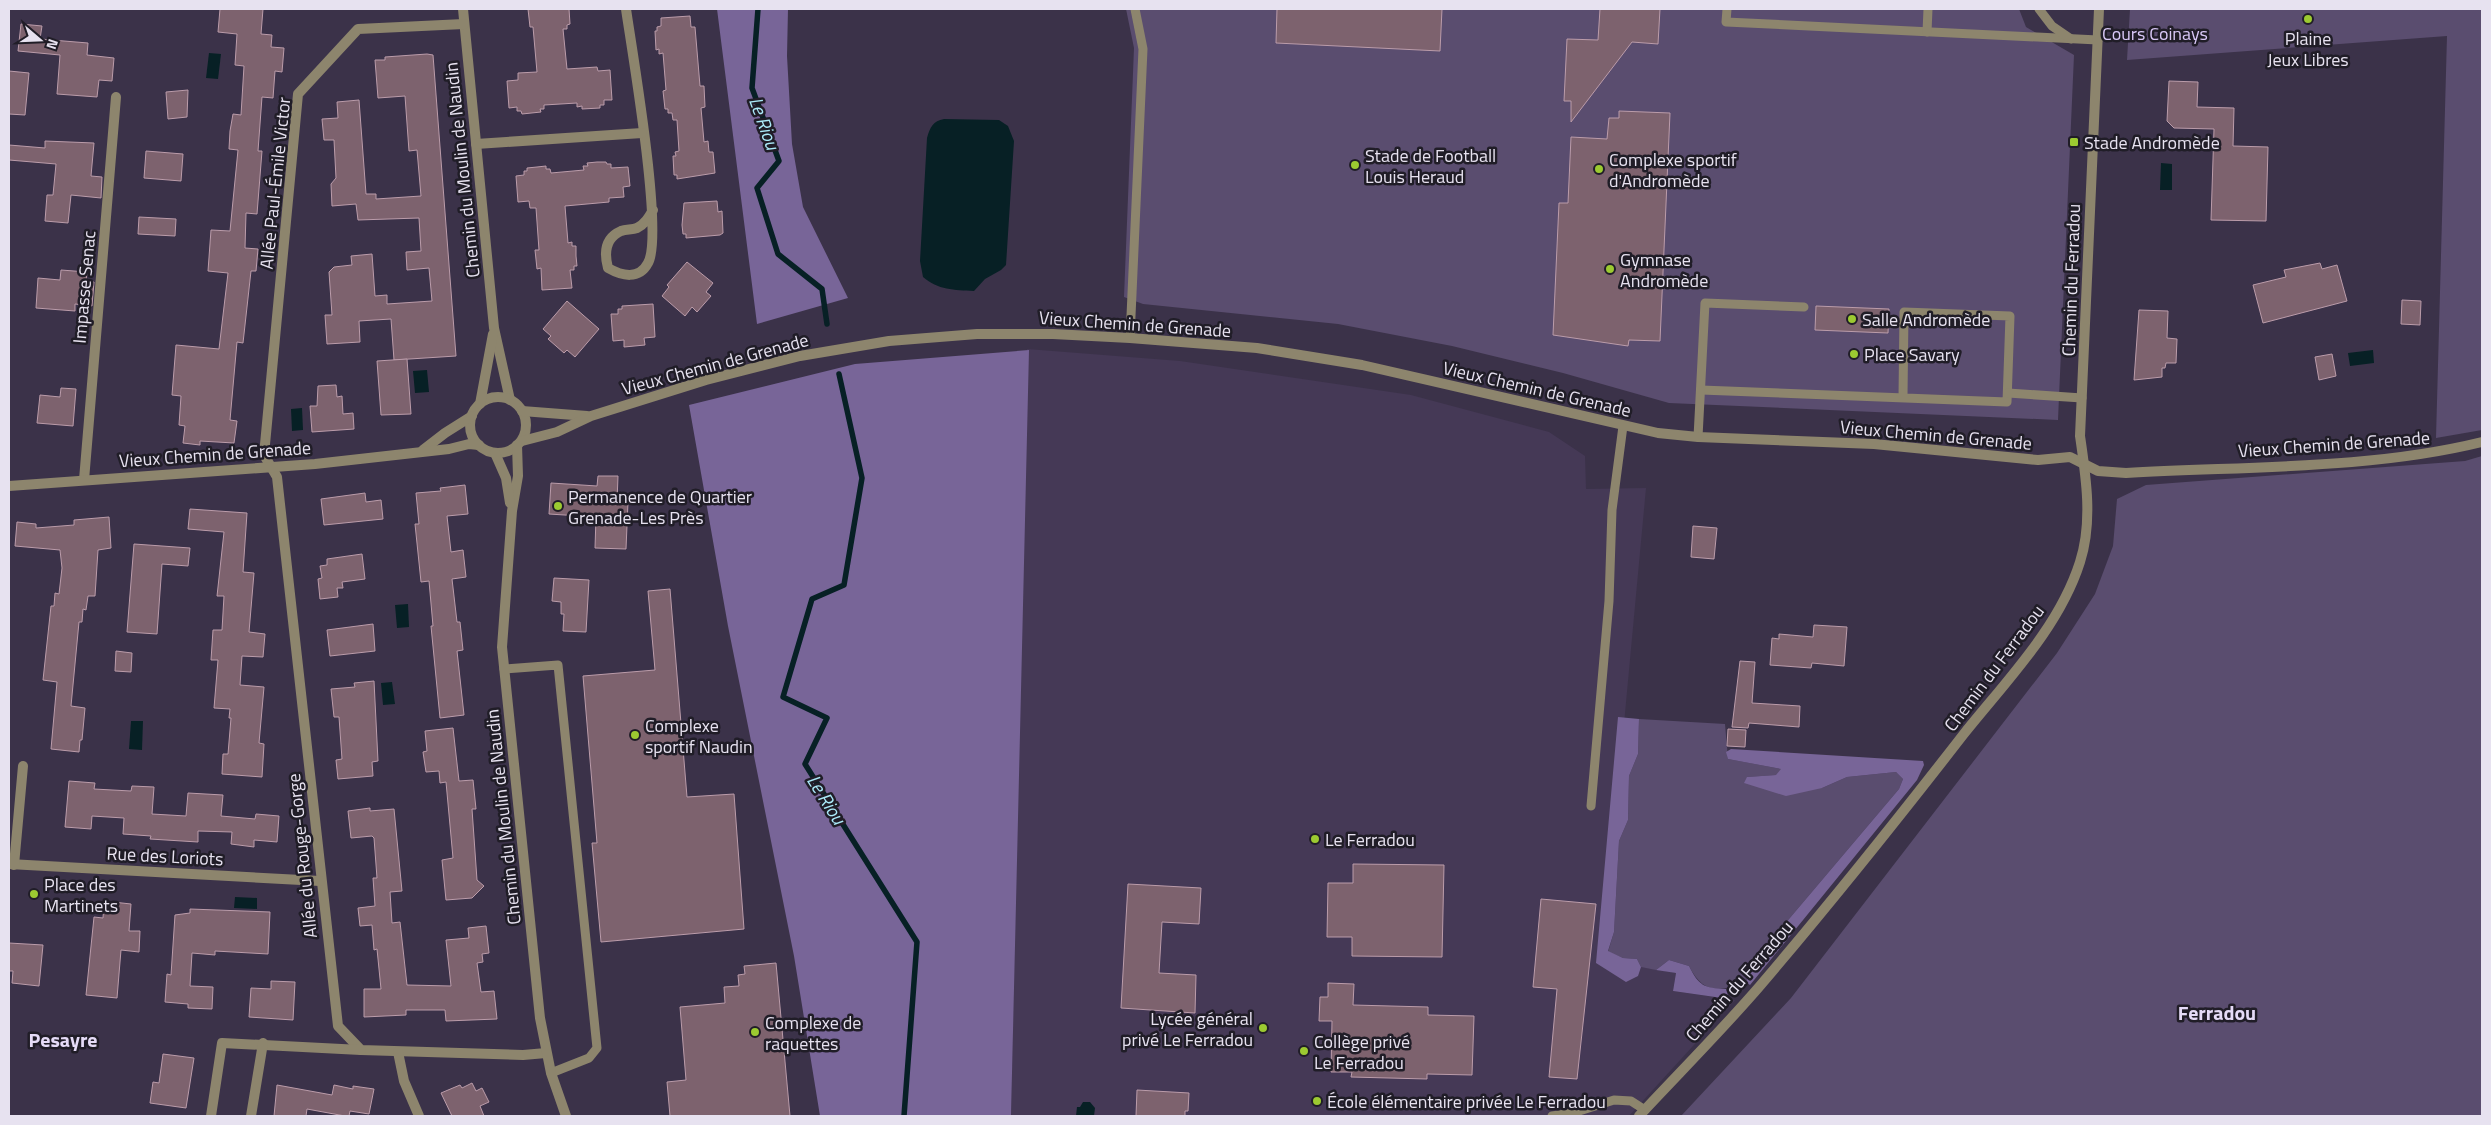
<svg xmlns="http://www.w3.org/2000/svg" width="2491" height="1125" font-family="'Titillium Web',sans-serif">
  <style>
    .built { fill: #453956 }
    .green { fill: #5a4d6f }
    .forest { fill: #786598 }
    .water { fill: #072025 }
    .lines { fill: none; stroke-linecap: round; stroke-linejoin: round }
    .stream { stroke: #072025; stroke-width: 5.5 }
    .building { fill: #7d626e; stroke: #bb9caa }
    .service { stroke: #8d856d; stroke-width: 9 }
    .minor { stroke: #8d856d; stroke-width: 10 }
    .poi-dot { fill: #9cca31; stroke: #201d27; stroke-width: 2 }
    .labels { text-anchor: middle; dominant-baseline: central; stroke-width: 5; stroke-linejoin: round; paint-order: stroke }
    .park-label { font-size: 18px; fill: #d9c8f7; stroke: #201d27 }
    .poi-label { font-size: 18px; fill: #e7e2f0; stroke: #201d27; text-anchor: start }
    .street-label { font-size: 18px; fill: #e7e2f0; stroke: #201d27 }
    .water-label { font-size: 19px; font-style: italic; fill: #abeaf9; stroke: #201d27 }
    .quarter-label { font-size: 20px; font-weight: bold; fill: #e5dbf7; stroke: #201d27 }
  </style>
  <rect width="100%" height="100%" fill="#3b3249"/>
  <polygon class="built" points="1027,349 1180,361 1411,395 1549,432 1585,456 1586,489 1646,488 1602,960 1676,973 1673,991 1735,1000 1629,1116 1011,1116"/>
  <g class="green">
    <polygon points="1126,9 2019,9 2026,27 2074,55 2058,420 1669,403 1563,373 1452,346 1338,324 1143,304 1124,297 1134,48"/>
    <polygon points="2130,9 2482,9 2482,430 2436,438 2447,36 2127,60"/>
    <polygon points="2482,456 2482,1116 1681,1116 1791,998 2057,653 2095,594 2113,546 2117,499 2146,485 2465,461"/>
    <path d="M1639,719L1725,724L1728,759L1782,769L1777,775L1747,777L1822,788L1847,777L1896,772L1903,779L1899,789L1756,958L1746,982C1719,992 1703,994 1689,966L1669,960L1656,970L1641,967L1637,959L1623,958L1608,952L1614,932L1619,841L1628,820L1629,776L1638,754Z"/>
  </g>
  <g class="forest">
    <polygon points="717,9 788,9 787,56 792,144 803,207 848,298 757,324"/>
    <polygon points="1029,350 1011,1116 820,1116 794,956 728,626 689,405 855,364"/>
    <polygon points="1618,717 1639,719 1638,754 1629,776 1628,820 1619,841 1614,932 1608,951 1623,958 1637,959 1641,967 1638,976 1626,982 1596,963"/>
    <polygon points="1731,749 1923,761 1924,765 1917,780 1750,985 1746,982 1756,958 1899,789 1903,779 1896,772 1847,777 1822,788 1786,796 1744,783 1747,777 1776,775 1781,769 1728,759 1726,752"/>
    <path d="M1669,960L1689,966C1699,986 1704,988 1726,989L1729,999L1673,991L1676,973L1656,970Z"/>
  </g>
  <g class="water">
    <polygon points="209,53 221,54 218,79 206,78"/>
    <path d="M944,119L999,120L1008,126L1014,141L1006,265L1001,270L985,279L974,291C954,290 938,290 923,277L920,261L927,138C930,127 933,121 944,119Z"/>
    <polygon points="2161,163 2172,164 2172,190 2160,190"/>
    <polygon points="2373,350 2374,363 2350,366 2348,353"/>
    <polygon points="427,370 429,392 415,393 413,371"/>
    <polygon points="302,408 303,430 292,431 291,409"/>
    <polygon points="408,604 409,627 397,628 395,605"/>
    <polygon points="392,682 395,704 383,705 381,683"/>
    <polygon points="131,721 143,721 142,750 129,749"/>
    <polygon points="235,897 257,898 257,909 234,908"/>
    <polygon points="1083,1102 1090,1102 1095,1108 1094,1116 1076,1116 1077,1107 1080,1107"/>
  </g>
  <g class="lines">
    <g class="stream">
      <polyline points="758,9 752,88 779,161 757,188 778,254 822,289 827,324"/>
      <polyline points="839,374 862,478 844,585 812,599 783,697 827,718 805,764 917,942 904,1116"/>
    </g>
  </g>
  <g class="building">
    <polygon points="220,9 263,9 261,34 272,35 271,47 284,48 282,72 275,71 273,98 262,97 258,151 262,151 257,214 246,213 245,248 258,249 256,271 251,271 243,343 237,342 230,420 237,421 234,443 200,441 200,445 183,443 185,426 179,425 181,396 172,395 176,345 219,349 228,273 208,271 211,230 230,231 238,150 229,149 230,131 233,114 241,115 244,66 235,65 237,34 218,32"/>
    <polygon points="528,9 569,9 570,24 567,25 567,29 563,29 567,69 597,67 598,71 610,70 612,100 604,100 604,105 600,105 600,108 582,109 582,106 577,107 577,103 544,105 544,109 540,109 541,112 522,114 521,111 517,111 517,107 509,108 507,81 518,80 518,73 537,72 533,27 530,27"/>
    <polygon points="1277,9 1442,9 1440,51 1276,43"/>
    <polygon points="1600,9 1660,9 1658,44 1632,42 1571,122 1571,101 1564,101 1567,39 1598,40"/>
    <polygon points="690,16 691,27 695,27 700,86 704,86 705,107 701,108 704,142 708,141 709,152 713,152 715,173 677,179 677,175 674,175 673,156 676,156 675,152 679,151 677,120 673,120 672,113 668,113 668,109 665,109 663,91 666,90 663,53 659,54 659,49 656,50 655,31 657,31 657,27 661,26 661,18"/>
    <polygon points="21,24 42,26 40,39 88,43 87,55 114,58 112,81 99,80 97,97 57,94 60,55 18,51"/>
    <polygon points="427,54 433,55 456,356 394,360 391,319 359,321 360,342 327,344 325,315 332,315 329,272 334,267 352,265 351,256 372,254 375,296 387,295 387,304 432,301 429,268 407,270 406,252 421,251 419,218 358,220 356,204 332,206 331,184 336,178 334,140 324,140 322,119 338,118 337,102 359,100 366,194 376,194 376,199 421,196 417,150 409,151 405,96 378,98 375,60 385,60 385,57"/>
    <polygon points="9,71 29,73 25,115 9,114"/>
    <polygon points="2169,81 2198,82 2197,107 2234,108 2233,146 2268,147 2266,221 2211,220 2214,129 2174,128 2167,121"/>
    <polygon points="188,90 187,117 168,119 166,92"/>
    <polygon points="1619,111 1670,113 1660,341 1629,340 1628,346 1553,335 1559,203 1568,203 1571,137 1607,139 1609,118 1619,118"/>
    <polygon points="45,141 94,143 91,176 102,177 101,198 71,195 68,223 45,221 47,195 53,195 56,164 9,160 9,145 45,148"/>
    <polygon points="146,151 183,154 181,181 144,178"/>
    <polygon points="597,162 606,162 607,164 611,164 611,168 628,167 630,186 623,187 624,197 609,198 609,202 565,206 568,243 572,242 572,246 576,246 576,256 577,266 574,266 574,270 570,270 572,288 542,290 541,268 537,269 535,250 539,250 536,208 530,208 529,201 518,202 516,176 524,175 524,171 527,171 527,168 537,167 546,166 546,169 550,169 551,173 584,170 583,166 588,166 587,163"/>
    <polygon points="717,201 718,212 722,211 723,233 720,235 686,238 686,234 683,234 682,225 684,203"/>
    <polygon points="139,217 176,219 175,236 138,234"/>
    <polygon points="687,262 713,283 706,292 711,296 697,312 692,307 685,316 662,296 669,287 667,285"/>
    <polygon points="2320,263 2322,269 2337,265 2347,301 2263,323 2253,285 2286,277 2284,270"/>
    <polygon points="61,270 87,272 86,281 94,282 92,306 75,304 75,311 36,308 38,278 60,280"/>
    <polygon points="2402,300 2421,301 2420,325 2401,324"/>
    <polygon points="567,301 599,329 575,357 567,350 564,353 548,339 551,336 543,329"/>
    <polygon points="653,304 655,337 644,338 645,345 624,347 624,340 613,341 611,314 618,314 618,309 622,309 622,306"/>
    <polygon points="1816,306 1889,309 1888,333 1815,330"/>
    <polygon points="2139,310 2168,311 2167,338 2177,339 2176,363 2166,363 2165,368 2162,368 2162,377 2134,380"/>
    <polygon points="2332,354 2336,376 2319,380 2315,357"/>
    <polygon points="407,359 411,414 381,415 377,361"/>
    <polygon points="336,385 337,397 342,396 343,414 353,413 354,429 312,432 310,406 317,406 318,386"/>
    <polygon points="61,388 76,389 73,426 37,423 40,395 60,397"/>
    <polygon points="598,476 618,476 617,502 628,502 626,549 595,548 596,517 549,514 551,483 597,486"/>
    <polygon points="465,485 468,514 447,516 451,552 463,550 466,577 452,579 457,622 460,622 463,650 457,651 464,715 440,718 431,626 433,626 429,581 421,582 415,524 419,524 416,493 441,491 440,488"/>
    <polygon points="365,493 366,502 381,500 383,519 324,525 321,499"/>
    <polygon points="190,509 247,513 243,572 254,573 249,632 265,634 263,657 242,656 240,685 264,687 259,743 264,744 262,777 222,774 223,754 228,754 231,718 229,718 230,709 214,708 218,660 211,660 213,630 222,630 224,596 217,596 224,532 188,529"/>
    <polygon points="109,517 111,548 98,550 95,596 88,596 86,610 83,609 82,622 79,622 71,706 85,708 82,740 80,740 79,752 51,749 57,682 43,680 51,606 54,606 55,593 59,594 62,568 60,550 15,546 17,522 36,524 36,528 74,525 74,520"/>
    <polygon points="1693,526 1717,528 1714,559 1691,557"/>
    <polygon points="134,544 190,548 188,566 162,564 157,634 127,632"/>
    <polygon points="362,554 365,579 342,582 343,588 337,588 338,597 320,599 318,579 322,578 320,566 327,565 327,559"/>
    <polygon points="554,578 589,580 586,632 563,631 564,614 561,614 561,602 552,601"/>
    <polygon points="670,589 687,797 734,794 744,929 601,942 592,843 597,843 583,676 655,670 648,591"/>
    <polygon points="373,624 375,651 330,656 327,630"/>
    <polygon points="1814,625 1847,627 1844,666 1812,663 1811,668 1770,665 1772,638 1779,639 1779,634 1813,637"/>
    <polygon points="116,651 132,653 131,672 115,671"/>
    <polygon points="1740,661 1755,662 1752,703 1800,706 1799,727 1749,723 1748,728 1732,727"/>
    <polygon points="374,681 378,761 372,762 373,776 338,779 336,760 342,759 339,717 334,717 331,689 355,687 354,683"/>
    <polygon points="453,728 459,781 473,780 476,809 472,809 477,880 484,886 472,898 446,900 442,860 453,858 446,782 440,783 439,771 426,772 423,752 427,751 425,731"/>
    <polygon points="1728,729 1746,730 1745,747 1727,746"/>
    <polygon points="69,781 95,783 94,789 131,791 132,786 154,787 152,814 186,816 188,793 223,795 221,816 255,819 256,814 279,816 277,842 254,840 254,847 231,844 232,832 198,831 198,842 150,839 151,836 123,834 124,818 92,816 91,829 65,827"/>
    <polygon points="370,808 370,811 394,809 402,891 390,892 392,923 400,922 407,985 451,986 446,940 469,938 468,928 486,926 489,953 482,954 483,962 477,963 481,992 494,991 497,1019 446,1021 445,1010 406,1010 406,1015 364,1017 364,989 381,989 377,949 374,950 372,925 360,926 358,908 375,906 373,878 377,878 374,838 372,836 351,838 348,811"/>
    <polygon points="1353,864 1444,865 1442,957 1352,956 1352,937 1327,937 1328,883 1353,883"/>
    <polygon points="1128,884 1201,888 1199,924 1162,922 1159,973 1196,975 1195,1013 1121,1008"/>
    <polygon points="1541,899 1596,904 1577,1079 1549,1077 1557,989 1533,987"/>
    <polygon points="104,901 131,904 129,931 140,931 139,952 121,950 117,998 86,995 94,917 103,918"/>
    <polygon points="190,909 270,912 268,954 215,951 215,955 192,953 190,986 213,987 212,1009 188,1008 188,1004 165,1002 167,974 171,975 175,915 190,913"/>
    <polygon points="9,943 43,945 39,986 12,983 13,971 9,971"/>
    <polygon points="776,963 790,1116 670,1116 667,1082 686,1080 680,1007 725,1003 724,987 739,986 738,975 745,974 744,966"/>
    <polygon points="271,981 295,982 293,1020 249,1017 251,988 271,989"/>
    <polygon points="1328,983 1354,984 1353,1005 1428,1007 1428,1015 1474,1016 1472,1075 1427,1074 1427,1079 1351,1077 1352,1072 1331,1072 1332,1021 1319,1021 1320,997 1328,997"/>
    <polygon points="163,1054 194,1058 186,1108 150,1103 153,1082 159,1083"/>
    <polygon points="472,1083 476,1091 482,1088 489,1102 480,1106 484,1116 452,1116 441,1093 460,1085 462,1088"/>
    <polygon points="277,1085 332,1095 334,1085 353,1089 353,1086 374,1089 369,1114 350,1111 349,1116 345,1116 307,1109 306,1116 274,1116"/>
    <polygon points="1137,1090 1189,1093 1188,1111 1185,1111 1185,1116 1136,1116"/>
  </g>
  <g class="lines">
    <g class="service">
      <polyline points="1727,9 1726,22 2098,40"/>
      <polyline points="2039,9 2052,26 2071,39"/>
      <polyline points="1927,32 1928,9"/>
      <polyline points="1130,338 1143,49 1135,9"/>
      <polyline points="1701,390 2007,402 2010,316 1904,312 1903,397"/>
      <polyline points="2008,393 2082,398"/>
      <polyline points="1698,437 1705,303 1804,307"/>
      <polyline points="504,669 558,665 597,1048 589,1058 551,1073"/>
      <polyline points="1591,806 1609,601 1612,510 1623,426"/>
      <polyline points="1552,1116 1573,1113 1614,1100 1631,1101 1645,1110"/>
    </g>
    <g class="minor">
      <polyline points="463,9 494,328 510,400"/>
      <path d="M626,9C632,51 664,235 648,263C639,280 622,276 608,268C604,253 605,238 621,231C626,229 632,230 637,228C645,224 649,217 653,210"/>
      <polyline points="464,24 358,29 298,94 264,455 277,477 338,1026 361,1050 523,1055 546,1053"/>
      <polyline points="476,144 642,133"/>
      <circle cx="498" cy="425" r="28"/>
      <polyline points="480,404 493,334"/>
      <polyline points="522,411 587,416"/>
      <path d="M522,441L557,432L591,416L706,380L800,356L889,341L977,334H1053L1130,338L1257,348L1362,365L1658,433L1698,437L1874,444L2038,460L2070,457L2098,471L2126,473C2243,466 2368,470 2482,442"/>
      <polyline points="517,445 518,476 512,511 502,647 540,1018 551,1073 566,1116"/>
      <polyline points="423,450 445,433 472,416"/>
      <polyline points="495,453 506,478 510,503"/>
      <polyline points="84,480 116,97"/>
      <polyline points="9,486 315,464 449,449 469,444 479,445"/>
      <polyline points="9,864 320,881"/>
      <polyline points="14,865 23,766"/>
      <polyline points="398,1052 404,1081 419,1116"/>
      <polyline points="211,1116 222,1043 361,1050"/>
      <polyline points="251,1116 263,1043"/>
      <path d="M1639,1116C1679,1073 1721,1031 1759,987C1829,905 1897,820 1963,735C2006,681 2059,628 2080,562C2093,522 2086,477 2080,436L2099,9"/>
    </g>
  </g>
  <g class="poi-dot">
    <circle cx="2308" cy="19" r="5"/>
    <rect x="2069" y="137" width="10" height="10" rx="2.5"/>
    <circle cx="1355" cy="165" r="5"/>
    <circle cx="1599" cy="169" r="5"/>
    <circle cx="1610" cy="269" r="5"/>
    <circle cx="1852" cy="319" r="5"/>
    <circle cx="1854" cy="354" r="5"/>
    <circle cx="558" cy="506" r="5"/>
    <circle cx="635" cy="735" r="5"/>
    <circle cx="1315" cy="839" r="5"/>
    <circle cx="34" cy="894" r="5"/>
    <circle cx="1263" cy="1028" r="5"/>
    <circle cx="755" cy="1032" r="5"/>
    <circle cx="1304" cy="1051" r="5"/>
    <circle cx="1317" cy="1101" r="5"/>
  </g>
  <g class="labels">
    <g class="park-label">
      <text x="2155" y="33">Cours Coinays</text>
    </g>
    <g class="poi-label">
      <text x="2308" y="38" text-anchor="middle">Plaine<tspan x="2308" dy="21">Jeux Libres</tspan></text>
      <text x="2084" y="142">Stade Andromède</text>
      <text x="1365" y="155">Stade de Football<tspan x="1365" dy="21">Louis Heraud</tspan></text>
      <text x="1609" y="159">Complexe sportif<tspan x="1609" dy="21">d'Andromède</tspan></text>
      <text x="1620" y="259">Gymnase<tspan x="1620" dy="21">Andromède</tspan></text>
      <text x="1862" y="319">Salle Andromède</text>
      <text x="1864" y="354">Place Savary</text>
      <text x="568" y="496">Permanence de Quartier<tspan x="568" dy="21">Grenade-Les Près</tspan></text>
      <text x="645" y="725">Complexe<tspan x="645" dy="21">sportif Naudin</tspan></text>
      <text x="1325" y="839">Le Ferradou</text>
      <text x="44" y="884">Place des<tspan x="44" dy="21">Martinets</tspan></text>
      <text x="1253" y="1018" text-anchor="end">Lycée général<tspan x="1253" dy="21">privé Le Ferradou</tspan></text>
      <text x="765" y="1022">Complexe de<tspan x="765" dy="21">raquettes</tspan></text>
      <text x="1314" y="1041">Collège privé<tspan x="1314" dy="21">Le Ferradou</tspan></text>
      <text x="1327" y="1101">École élémentaire privée Le Ferradou</text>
    </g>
    <g class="street-label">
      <text transform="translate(462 170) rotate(-96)">Chemin du Moulin de Naudin</text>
      <text transform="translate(275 183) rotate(-84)">Allée Paul-Émile Victor</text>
      <text transform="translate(2071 280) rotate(-88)">Chemin du Ferradou</text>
      <text transform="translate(84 287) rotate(-85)">Impasse Senac</text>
      <text transform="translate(1135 324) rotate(4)">Vieux Chemin de Grenade</text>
      <text transform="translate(715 364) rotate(-15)">Vieux Chemin de Grenade</text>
      <text transform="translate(1537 389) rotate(13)">Vieux Chemin de Grenade</text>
      <text transform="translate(1936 435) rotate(5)">Vieux Chemin de Grenade</text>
      <text transform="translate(2334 444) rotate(-4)">Vieux Chemin de Grenade</text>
      <text transform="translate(215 454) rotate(-4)">Vieux Chemin de Grenade</text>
      <text transform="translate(1994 668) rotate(-53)">Chemin du Ferradou</text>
      <text transform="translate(503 817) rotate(-96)">Chemin du Moulin de Naudin</text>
      <text transform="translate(165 856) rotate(3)">Rue des Loriots</text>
      <text transform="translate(302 856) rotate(-96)">Allée du Rouge-Gorge</text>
      <text transform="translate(1739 981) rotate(-49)">Chemin du Ferradou</text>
    </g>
    <g class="water-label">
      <text transform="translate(765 123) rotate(70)">Le Riou</text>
      <text transform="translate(827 799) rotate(58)">Le Riou</text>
    </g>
    <g class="quarter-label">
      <text x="2217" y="1012">Ferradou</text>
      <text x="63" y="1039">Pesayre</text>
    </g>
  </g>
  <rect width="2491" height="1125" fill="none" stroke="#e7e2f0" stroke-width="20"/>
  <g transform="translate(40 40) rotate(109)" stroke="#201d27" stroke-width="4" paint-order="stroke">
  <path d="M0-4L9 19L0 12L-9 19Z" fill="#e7e2f0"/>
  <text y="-8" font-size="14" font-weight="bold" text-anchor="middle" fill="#e7e2f0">N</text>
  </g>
</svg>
